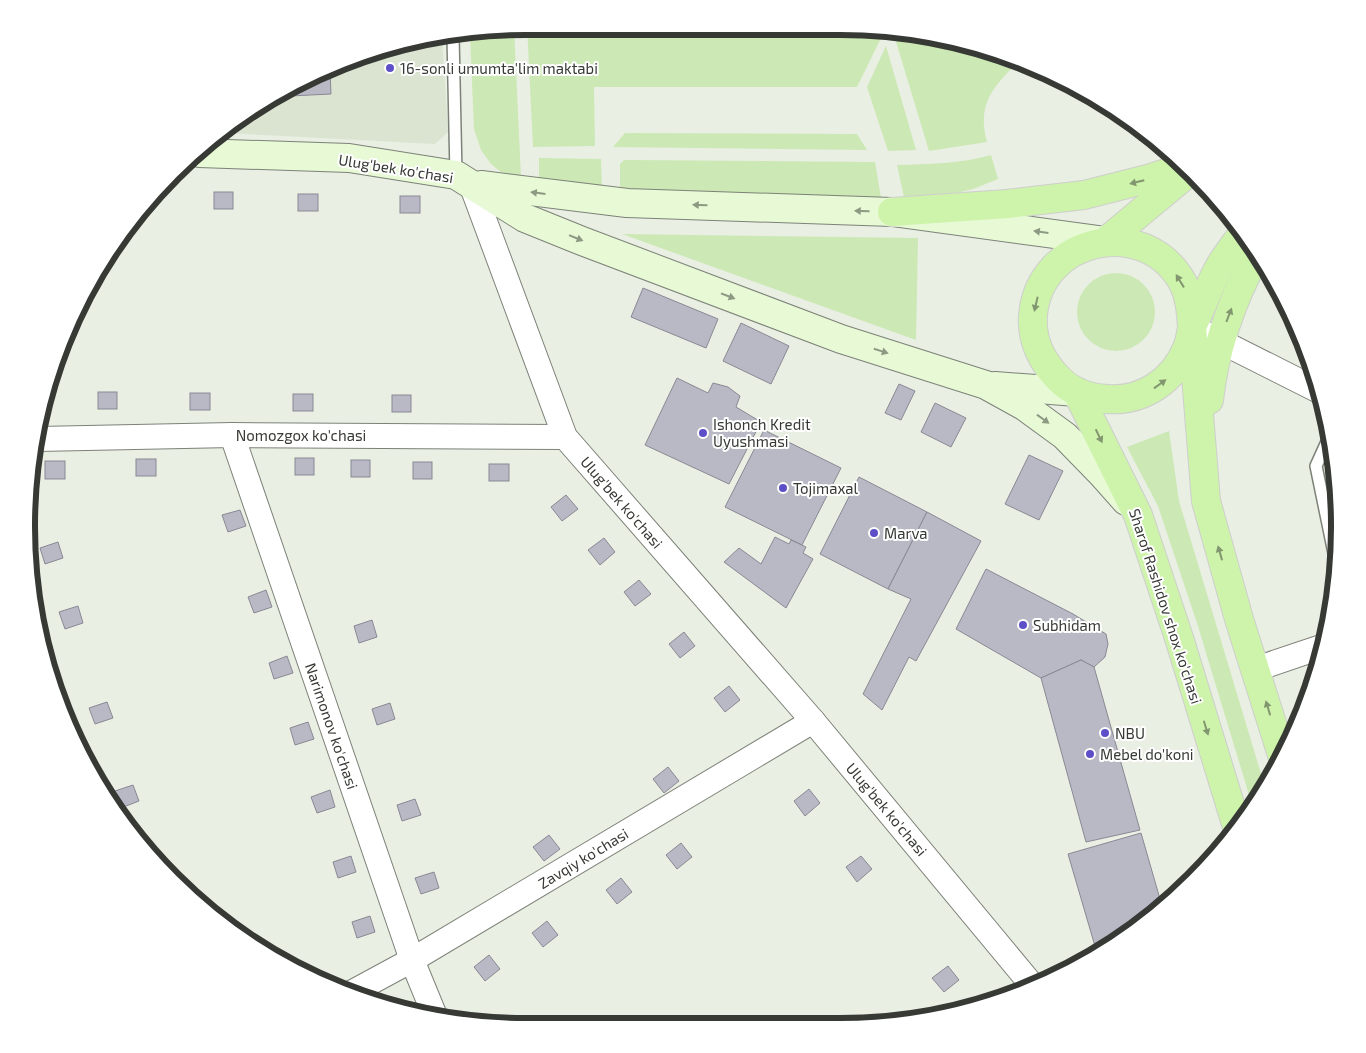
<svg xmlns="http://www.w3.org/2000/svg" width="1366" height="1053" font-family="'Exo 2',sans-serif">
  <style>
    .built { fill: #dae4d1 }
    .green { fill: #cce8b4 }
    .building { fill: #b8b9c5; stroke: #888994 }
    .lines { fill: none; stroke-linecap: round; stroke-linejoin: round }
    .lane-casing { stroke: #7d8278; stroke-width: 14 }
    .street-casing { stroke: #7d8278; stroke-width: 26 }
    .secondary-casing { stroke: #7d8278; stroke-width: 30 }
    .primary-casing { stroke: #cfcfce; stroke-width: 30 }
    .lane { stroke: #fff; stroke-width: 11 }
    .street { stroke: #fff; stroke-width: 24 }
    .secondary { stroke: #e7f9d5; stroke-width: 28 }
    .primary { stroke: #cef3aa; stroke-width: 28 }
    .oneway { fill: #82966f }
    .oneway2 { fill: #8e9984 }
    .poi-dot { fill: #5c4fc7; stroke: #fff; stroke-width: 2 }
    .labels { text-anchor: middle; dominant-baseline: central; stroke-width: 4; stroke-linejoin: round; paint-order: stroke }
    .poi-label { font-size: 15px; fill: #363934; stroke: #fff; text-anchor: start }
    .street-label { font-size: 15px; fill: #363934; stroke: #fff }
    .rim { fill: none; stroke: #363934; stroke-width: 6 }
  </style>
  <rect width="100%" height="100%" fill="#e9efe3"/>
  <polygon class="built" points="442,37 448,132 435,144 225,133 276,93 397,43"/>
  <g class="green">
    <path d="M527,26L758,27C799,37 840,37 882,36L857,87H594L595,146L533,147Z"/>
    <polygon points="514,28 521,177 501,172 491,164 481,150 474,129 470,34"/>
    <path d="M907,34L1000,53L1010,57L1013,67C989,91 978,108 987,142L929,151L894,35Z"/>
    <polygon points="886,46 916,150 888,151 867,87"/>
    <polygon points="625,133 857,134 867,150 613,147"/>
    <path d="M991,155L998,179L973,189L948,195L904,197L897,165C929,164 960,164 991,155Z"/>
    <polygon points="539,158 601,159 602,191 539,180"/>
    <polygon points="624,160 875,162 881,198 620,191 620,164"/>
    <polygon points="622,234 918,238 916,340"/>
    <circle cx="1116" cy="312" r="39"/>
    <polygon points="1169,431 1179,501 1265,787 1253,808 1197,623 1158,506 1127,447"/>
  </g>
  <g class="building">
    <polygon points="330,71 331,94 290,96 290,88"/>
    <rect x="214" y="192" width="19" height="17"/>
    <rect x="298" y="194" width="20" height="17"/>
    <rect x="400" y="196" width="20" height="17"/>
    <polygon points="643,288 718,319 706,348 631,317"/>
    <polygon points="741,323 789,346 771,384 723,361"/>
    <polygon points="677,378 708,393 713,383 728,387 740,396 736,407 761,422 729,484 645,445"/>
    <polygon points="899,384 915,391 901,420 885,413"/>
    <rect x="98" y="392" width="19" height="17"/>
    <rect x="190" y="393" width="20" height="17"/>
    <rect x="293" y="394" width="20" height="17"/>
    <rect x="392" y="395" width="19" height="17"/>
    <polygon points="935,403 966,418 951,447 921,432"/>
    <polygon points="764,430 841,468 802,545 725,507"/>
    <polygon points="1029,455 1063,471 1039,520 1005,504"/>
    <rect x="295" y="458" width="19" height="17"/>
    <rect x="136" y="459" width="20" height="17"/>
    <rect x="351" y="460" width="19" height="17"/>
    <rect x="45" y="461" width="20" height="18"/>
    <rect x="413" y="462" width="19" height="17"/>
    <rect x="489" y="464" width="20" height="17"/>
    <polygon points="859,477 927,512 888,589 820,554"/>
    <polygon points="566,495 578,509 562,521 551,507"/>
    <polygon points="240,510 246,526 228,532 222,515"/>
    <polygon points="927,512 981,541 916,661 909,657 882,710 863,694 911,599 888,589"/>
    <polygon points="775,537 789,544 791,540 806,547 803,553 813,559 786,608 724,562 739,548 761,564"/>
    <polygon points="604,538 615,552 600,565 588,550"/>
    <polygon points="58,542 63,558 45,564 40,548"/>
    <polygon points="986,569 1073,614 1106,634 1108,644 1105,657 1094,667 1081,660 1041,678 956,629"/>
    <polygon points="639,580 651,594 635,606 624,592"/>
    <polygon points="266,590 272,607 254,613 248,597"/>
    <polygon points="78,606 83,623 65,629 59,612"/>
    <polygon points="372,620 377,637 359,643 354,626"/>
    <polygon points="684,632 695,646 680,658 669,644"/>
    <polygon points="287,656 293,673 274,679 269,663"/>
    <polygon points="1081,660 1094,667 1140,830 1086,842 1041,678"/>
    <polygon points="729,686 740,700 725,712 714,698"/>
    <polygon points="107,702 113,718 95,724 89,708"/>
    <polygon points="390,703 395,719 377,725 372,709"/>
    <polygon points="308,722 314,739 295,745 290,728"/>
    <polygon points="668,767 679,781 664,793 653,779"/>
    <polygon points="133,785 139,801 121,808 115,791"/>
    <polygon points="809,789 820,803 805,816 794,801"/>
    <polygon points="330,790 335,807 317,813 311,797"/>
    <polygon points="415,799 421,815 402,821 397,805"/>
    <polygon points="1141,833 1162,906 1117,943 1097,953 1068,854"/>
    <polygon points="549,835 560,849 544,861 533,847"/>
    <polygon points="681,843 692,857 677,869 666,855"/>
    <polygon points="351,856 356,872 338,878 333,862"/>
    <polygon points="861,856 872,869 857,882 846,867"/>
    <polygon points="434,872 439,888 421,894 415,878"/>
    <polygon points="621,878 632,892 617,904 606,890"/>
    <polygon points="370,916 375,932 357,938 352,922"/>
    <polygon points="547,921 558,935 543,947 532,933"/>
    <polygon points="489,955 500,969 485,981 474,967"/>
    <polygon points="948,966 959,980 944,992 932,978"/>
  </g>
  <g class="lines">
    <g class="lane-casing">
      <g id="lane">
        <polyline points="453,36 456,175"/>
        <polyline points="1331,433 1316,466 1336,563"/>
      </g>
    </g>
    <g class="street-casing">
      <g id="street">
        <polyline points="471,184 565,437 813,721 1032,985"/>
        <polyline points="1192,327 1319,391"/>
        <polyline points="232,435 412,960 435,1016"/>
        <polyline points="38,439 232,435 565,437"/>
        <polyline points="1256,669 1324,646"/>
        <polyline points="351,993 412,960 813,721"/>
      </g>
    </g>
    <g class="secondary-casing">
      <g id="secondary">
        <polyline points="199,153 349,158 456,175 525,218 582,241 841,339 986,385 1024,406 1065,436 1102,474 1126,501"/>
        <polyline points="481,185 627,203 892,212 1106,241"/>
        <polyline points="995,386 1077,392"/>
      </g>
    </g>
    <g class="primary-casing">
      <g id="primary">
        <polyline points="892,212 1007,204 1084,195 1151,178 1184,167"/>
        <path d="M1243,233C1236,243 1228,253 1221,264C1212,279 1206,296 1199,312C1196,318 1193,323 1192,329C1190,335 1190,342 1187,348C1174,380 1143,402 1107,399C1090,398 1072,392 1059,379C1042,362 1031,340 1033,315C1040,237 1145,214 1183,283C1190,297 1191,312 1192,327L1206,501L1239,619L1282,755"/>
        <polyline points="1106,241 1189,172"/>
        <polyline points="1077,392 1138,515 1179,638 1237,827"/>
        <path d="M1209,400C1215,347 1232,299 1258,252"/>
      </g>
    </g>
    <use href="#lane" class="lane"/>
    <use href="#street" class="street"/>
    <use href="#secondary" class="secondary"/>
    <use href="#primary" class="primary"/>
  </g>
  <defs><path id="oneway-solid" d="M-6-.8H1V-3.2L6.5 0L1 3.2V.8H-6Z" transform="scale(1.25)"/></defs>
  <g class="oneway">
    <use href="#oneway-solid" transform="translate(1137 182) rotate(166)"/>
    <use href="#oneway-solid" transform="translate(1180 281) rotate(-122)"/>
    <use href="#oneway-solid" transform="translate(1036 304) rotate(103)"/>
    <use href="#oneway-solid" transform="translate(1229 315) rotate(-69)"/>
    <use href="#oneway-solid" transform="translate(1160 384) rotate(-36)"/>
    <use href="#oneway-solid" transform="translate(1099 436) rotate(64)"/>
    <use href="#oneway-solid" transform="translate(1220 553) rotate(-106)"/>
    <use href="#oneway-solid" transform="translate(1268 708) rotate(-107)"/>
    <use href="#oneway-solid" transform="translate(1206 728) rotate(73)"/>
  </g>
  <g class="oneway2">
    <use href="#oneway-solid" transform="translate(538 193) rotate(-173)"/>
    <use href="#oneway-solid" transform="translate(700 205) rotate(-178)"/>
    <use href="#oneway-solid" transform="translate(862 211) rotate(-178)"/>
    <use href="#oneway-solid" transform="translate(1041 232) rotate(-172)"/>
    <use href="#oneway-solid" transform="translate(576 238) rotate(22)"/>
    <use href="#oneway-solid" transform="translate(728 296) rotate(21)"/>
    <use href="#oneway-solid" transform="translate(881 351) rotate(17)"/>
    <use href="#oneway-solid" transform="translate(1043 419) rotate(36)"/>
  </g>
  <g class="poi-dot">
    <circle cx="390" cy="68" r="5"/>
    <circle cx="703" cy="433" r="5"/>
    <circle cx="783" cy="488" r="5"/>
    <circle cx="874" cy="533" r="5"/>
    <circle cx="1023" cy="625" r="5"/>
    <circle cx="1105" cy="733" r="5"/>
    <circle cx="1090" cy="754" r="5"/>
  </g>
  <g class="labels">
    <g class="poi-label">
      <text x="400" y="68">16-sonli umumta'lim maktabi</text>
      <text x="713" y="424">Ishonch Kredit<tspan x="713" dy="17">Uyushmasi</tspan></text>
      <text x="793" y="488">Tojimaxal</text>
      <text x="884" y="533">Marva</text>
      <text x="1033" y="625">Subhidam</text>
      <text x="1115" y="733">NBU</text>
      <text x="1100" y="754">Mebel do'koni</text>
    </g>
    <g class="street-label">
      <text transform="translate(396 168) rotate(9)">Ulug'bek ko'chasi</text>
      <text x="301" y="435">Nomozgox ko'chasi</text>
      <text transform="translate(622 502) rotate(49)">Ulug'bek ko'chasi</text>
      <text transform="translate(1166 606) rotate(72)">Sharof Rashidov shox ko'chasi</text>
      <text transform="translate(332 726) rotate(71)">Narimonov ko'chasi</text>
      <text transform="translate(887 809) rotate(50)">Ulug'bek ko'chasi</text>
      <text transform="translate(583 858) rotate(-31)">Zavqiy ko'chasi</text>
    </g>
  </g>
  <path d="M0 0H1366V1053H0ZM526 35H840A491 491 0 0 1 1331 526V527A491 491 0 0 1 840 1018H526A491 491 0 0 1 35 527V526A491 491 0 0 1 526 35Z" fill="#fff" fill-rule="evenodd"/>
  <path class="rim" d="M526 35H840A491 491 0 0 1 1331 526V527A491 491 0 0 1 840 1018H526A491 491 0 0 1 35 527V526A491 491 0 0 1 526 35Z"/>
</svg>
